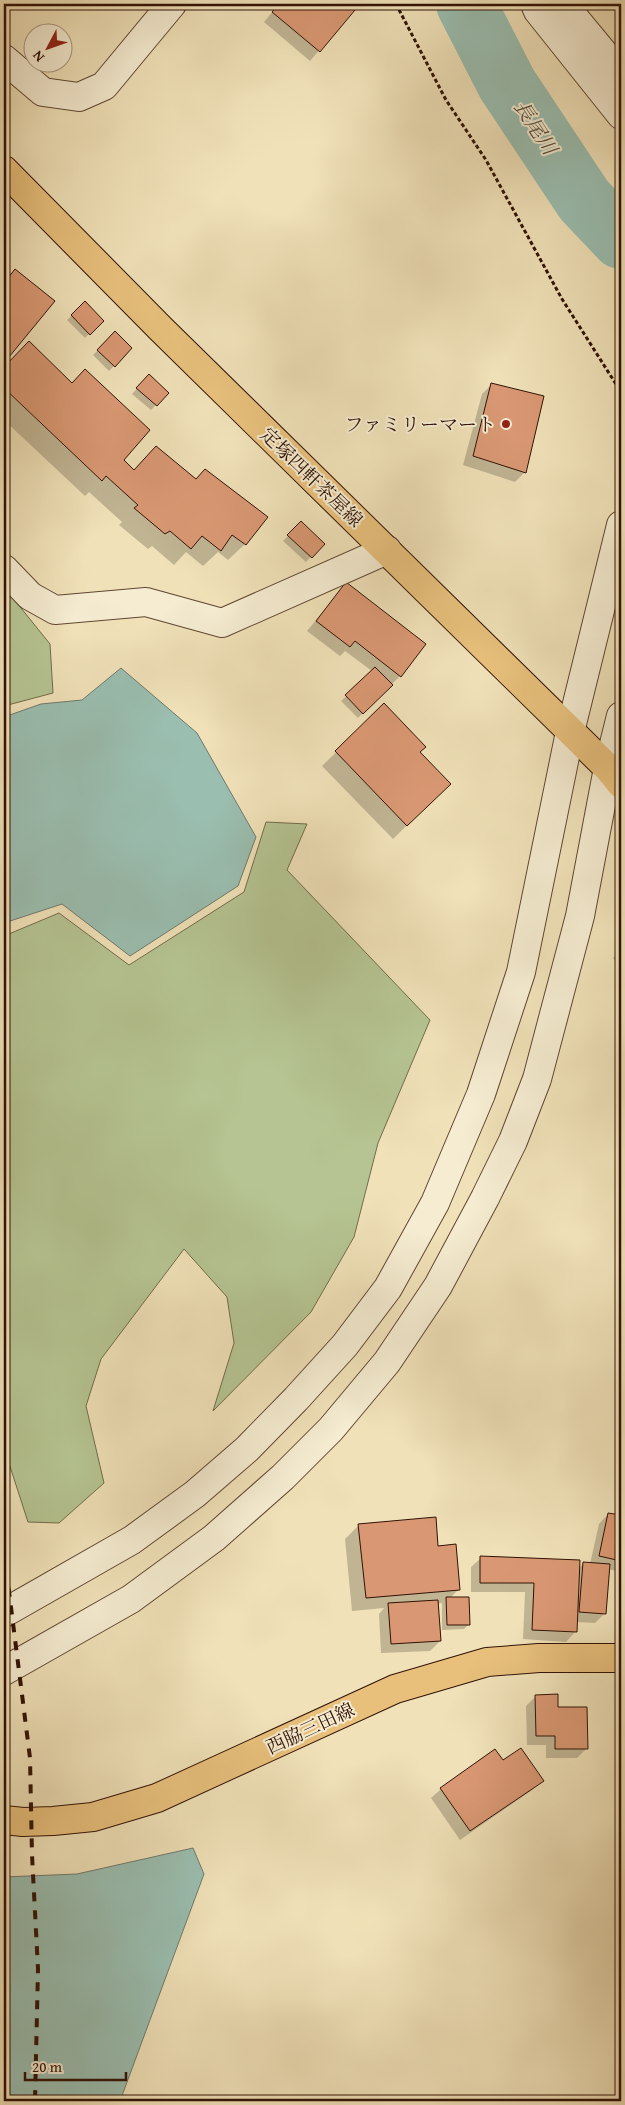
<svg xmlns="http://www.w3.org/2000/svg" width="625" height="2105" font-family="'Gentium Book Plus','Noto Serif JP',serif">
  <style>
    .green { fill: #b5c492; stroke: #726b4c }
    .water { fill: #9abeb0; stroke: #70796c }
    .shadow { fill: #0003 }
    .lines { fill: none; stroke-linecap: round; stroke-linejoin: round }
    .river { stroke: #9abeb0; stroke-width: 60 }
    .building { fill: #d99873; stroke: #301205 }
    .minor-casing { stroke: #604632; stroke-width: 30 }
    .major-casing { stroke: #301205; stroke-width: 30 }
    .path { stroke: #301205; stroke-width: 3; stroke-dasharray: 4 2.5; stroke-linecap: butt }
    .minor { stroke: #f5ecd1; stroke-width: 28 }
    .major { stroke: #e8c07c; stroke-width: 28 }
    .rail { stroke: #301205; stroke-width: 4; stroke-dasharray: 9 9; stroke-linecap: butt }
    .poi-dot { fill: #8f2418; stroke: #f5ecd1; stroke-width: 2 }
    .labels { text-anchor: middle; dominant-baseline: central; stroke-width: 4; stroke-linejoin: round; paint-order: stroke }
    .poi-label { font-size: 19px; fill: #301205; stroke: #f5ecd1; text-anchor: end }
    .street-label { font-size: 19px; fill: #301205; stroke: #f5ecd1 }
    .water-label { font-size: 20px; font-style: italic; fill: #554e41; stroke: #f5ecd1 }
  </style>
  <rect width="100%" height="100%" fill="#f0e1b8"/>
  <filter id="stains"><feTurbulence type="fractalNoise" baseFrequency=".004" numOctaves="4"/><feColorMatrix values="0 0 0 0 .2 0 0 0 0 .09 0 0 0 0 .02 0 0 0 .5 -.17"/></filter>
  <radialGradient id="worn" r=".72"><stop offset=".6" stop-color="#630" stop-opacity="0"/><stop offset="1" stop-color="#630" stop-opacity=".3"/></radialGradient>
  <g class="green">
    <polygon points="4,587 50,644 53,693 4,706"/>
    <polygon points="266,822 307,824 287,870 430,1020 378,1143 354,1237 311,1312 213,1411 234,1343 227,1297 184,1249 101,1359 86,1406 104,1483 59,1523 28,1522 4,1448 4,936 59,913 129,965 244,892"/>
  </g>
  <g class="water">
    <polygon points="121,668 197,733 256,837 238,886 130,956 62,904 4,923 4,717 41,704 82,700"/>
    <polygon points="193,1848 204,1874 120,2101 4,2101 4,1877 77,1874"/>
  </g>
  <g class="shadow">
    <polygon points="279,4 358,4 310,61 264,22"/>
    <polygon points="15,270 9,357 4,361 4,283"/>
    <polygon points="85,303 102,321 85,338 67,320"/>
    <polygon points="115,333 131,348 109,371 93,355"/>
    <polygon points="29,342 122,460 133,471 140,464 245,544 228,560 218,552 203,566 186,552 174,565 152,546 148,549 119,525 122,522 89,492 85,496 4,420 4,368"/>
    <polygon points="144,381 167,393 151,410 132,394"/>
    <polygon points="492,384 525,472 515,482 463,465 482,394"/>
    <polygon points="301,523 323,544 306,562 283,541"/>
    <polygon points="346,584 400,676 358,718 341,701 372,671 345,651 340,656 307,631"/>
    <polygon points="384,705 419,753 449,784 393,839 322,766"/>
    <polygon points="621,950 621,969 613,958"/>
    <polygon points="608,1514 621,1517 621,1572 608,1569 605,1613 595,1623 576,1622 575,1632 566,1642 523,1639 525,1592 471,1592 471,1567 481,1558 579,1568 583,1564 590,1564 599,1524"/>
    <polygon points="359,1525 437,1547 459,1589 450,1598 469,1624 464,1629 442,1630 442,1603 437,1604 440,1641 430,1651 381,1653 379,1614 384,1608 352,1611 345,1539"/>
    <polygon points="536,1696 557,1708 587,1748 577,1758 546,1758 546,1745 527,1745 526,1706"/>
    <polygon points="502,1762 542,1781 532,1790 460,1840 431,1798 441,1789"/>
  </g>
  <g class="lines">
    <polyline class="river" points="466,4 507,84 584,200 621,239"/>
  </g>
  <g class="building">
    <polygon points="279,4 360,4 320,52 272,12"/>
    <polygon points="15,269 55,301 9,357 4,353 4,283"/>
    <polygon points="85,301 104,321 90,335 71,315"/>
    <polygon points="115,331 132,348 115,367 97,350"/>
    <polygon points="29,341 72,383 85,369 150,430 124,460 134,470 156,446 196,479 205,469 268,517 246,545 232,535 221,551 202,536 191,549 170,531 165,534 134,508 138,505 106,476 102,481 4,388 4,367"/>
    <polygon points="149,374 169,393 157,406 136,388"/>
    <polygon points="491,383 544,396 526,473 473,456"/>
    <polygon points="301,521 325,544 312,558 287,535"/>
    <polygon points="346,582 426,644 401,677 355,641 350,647 316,621"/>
    <polygon points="375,667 393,685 363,714 345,695"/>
    <polygon points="384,703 426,747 420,752 451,784 407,826 335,751"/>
    <polygon points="608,1513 621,1515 621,1561 599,1556"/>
    <polygon points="436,1517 438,1546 456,1544 460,1590 366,1598 358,1524"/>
    <polygon points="480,1556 580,1560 577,1632 532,1630 534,1583 480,1583"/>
    <polygon points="583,1562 610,1564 606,1614 579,1612"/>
    <polygon points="446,1597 469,1597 470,1625 447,1625"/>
    <polygon points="438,1600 441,1641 391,1644 388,1603"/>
    <polygon points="558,1694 558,1707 587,1707 588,1749 555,1749 555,1736 536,1736 535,1695"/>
    <polygon points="521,1748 544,1781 470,1831 440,1788 495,1749 503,1760"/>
  </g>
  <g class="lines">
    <g class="minor-casing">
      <g id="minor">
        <polyline points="535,4 538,11 621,115"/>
        <polyline points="563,4 621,74"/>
        <polyline points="4,59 43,92 79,97 104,86 172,4"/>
        <polyline points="4,569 30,596 55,610 146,602 222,623 387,550"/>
        <polyline points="4,1613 132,1540 195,1494 247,1449 296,1399 345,1345 388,1288 435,1203 481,1094 521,972 570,732 621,525"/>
        <polyline points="4,1671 131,1599 214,1538 283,1477 331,1429 387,1362 438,1286 485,1198 513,1141 537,1079 580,916 608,768 621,716"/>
      </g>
    </g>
    <g class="major-casing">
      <g id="major">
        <polyline points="4,170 161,329 608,768 621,784"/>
        <polyline points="4,1820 23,1822 53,1821 93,1817 157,1798 395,1689 487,1662 539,1658 621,1658"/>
      </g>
    </g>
    <polyline class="path" points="396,4 446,100 486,160 562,299 621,392"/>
    <use href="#minor" class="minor"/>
    <use href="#major" class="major"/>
    <polyline class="rail" points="4,1552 30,1758 32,1855 38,1969 35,2101"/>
  </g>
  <circle class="poi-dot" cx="506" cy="424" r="5"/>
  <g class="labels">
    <g class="poi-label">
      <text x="496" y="424">ファミリーマート</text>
    </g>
    <g class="street-label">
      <text transform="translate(312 477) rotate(44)">定塚四軒茶屋線</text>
      <text transform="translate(310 1728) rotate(-25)">西脇三田線</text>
    </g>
    <g class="water-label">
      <text transform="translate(536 127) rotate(57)">長尾川</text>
    </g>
  </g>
  <rect width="625" height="2105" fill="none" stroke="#f0e1b8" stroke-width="20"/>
  <rect x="5" y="5" width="615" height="2095" fill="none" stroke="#301205" stroke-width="2.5"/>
  <rect x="10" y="10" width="605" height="2085" fill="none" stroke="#301205"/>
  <g transform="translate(48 48) rotate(229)"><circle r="24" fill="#f5ecd1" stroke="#a6957f"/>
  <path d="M0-4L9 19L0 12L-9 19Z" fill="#8f2418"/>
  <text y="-8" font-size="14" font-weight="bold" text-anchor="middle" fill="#301205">N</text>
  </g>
  <path d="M25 2072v8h101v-8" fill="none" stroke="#301205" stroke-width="2.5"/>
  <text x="32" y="2072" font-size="15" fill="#301205" stroke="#f5ecd1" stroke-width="4" paint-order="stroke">20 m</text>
  <rect width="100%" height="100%" filter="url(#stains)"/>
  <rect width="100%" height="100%" fill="url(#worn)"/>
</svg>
